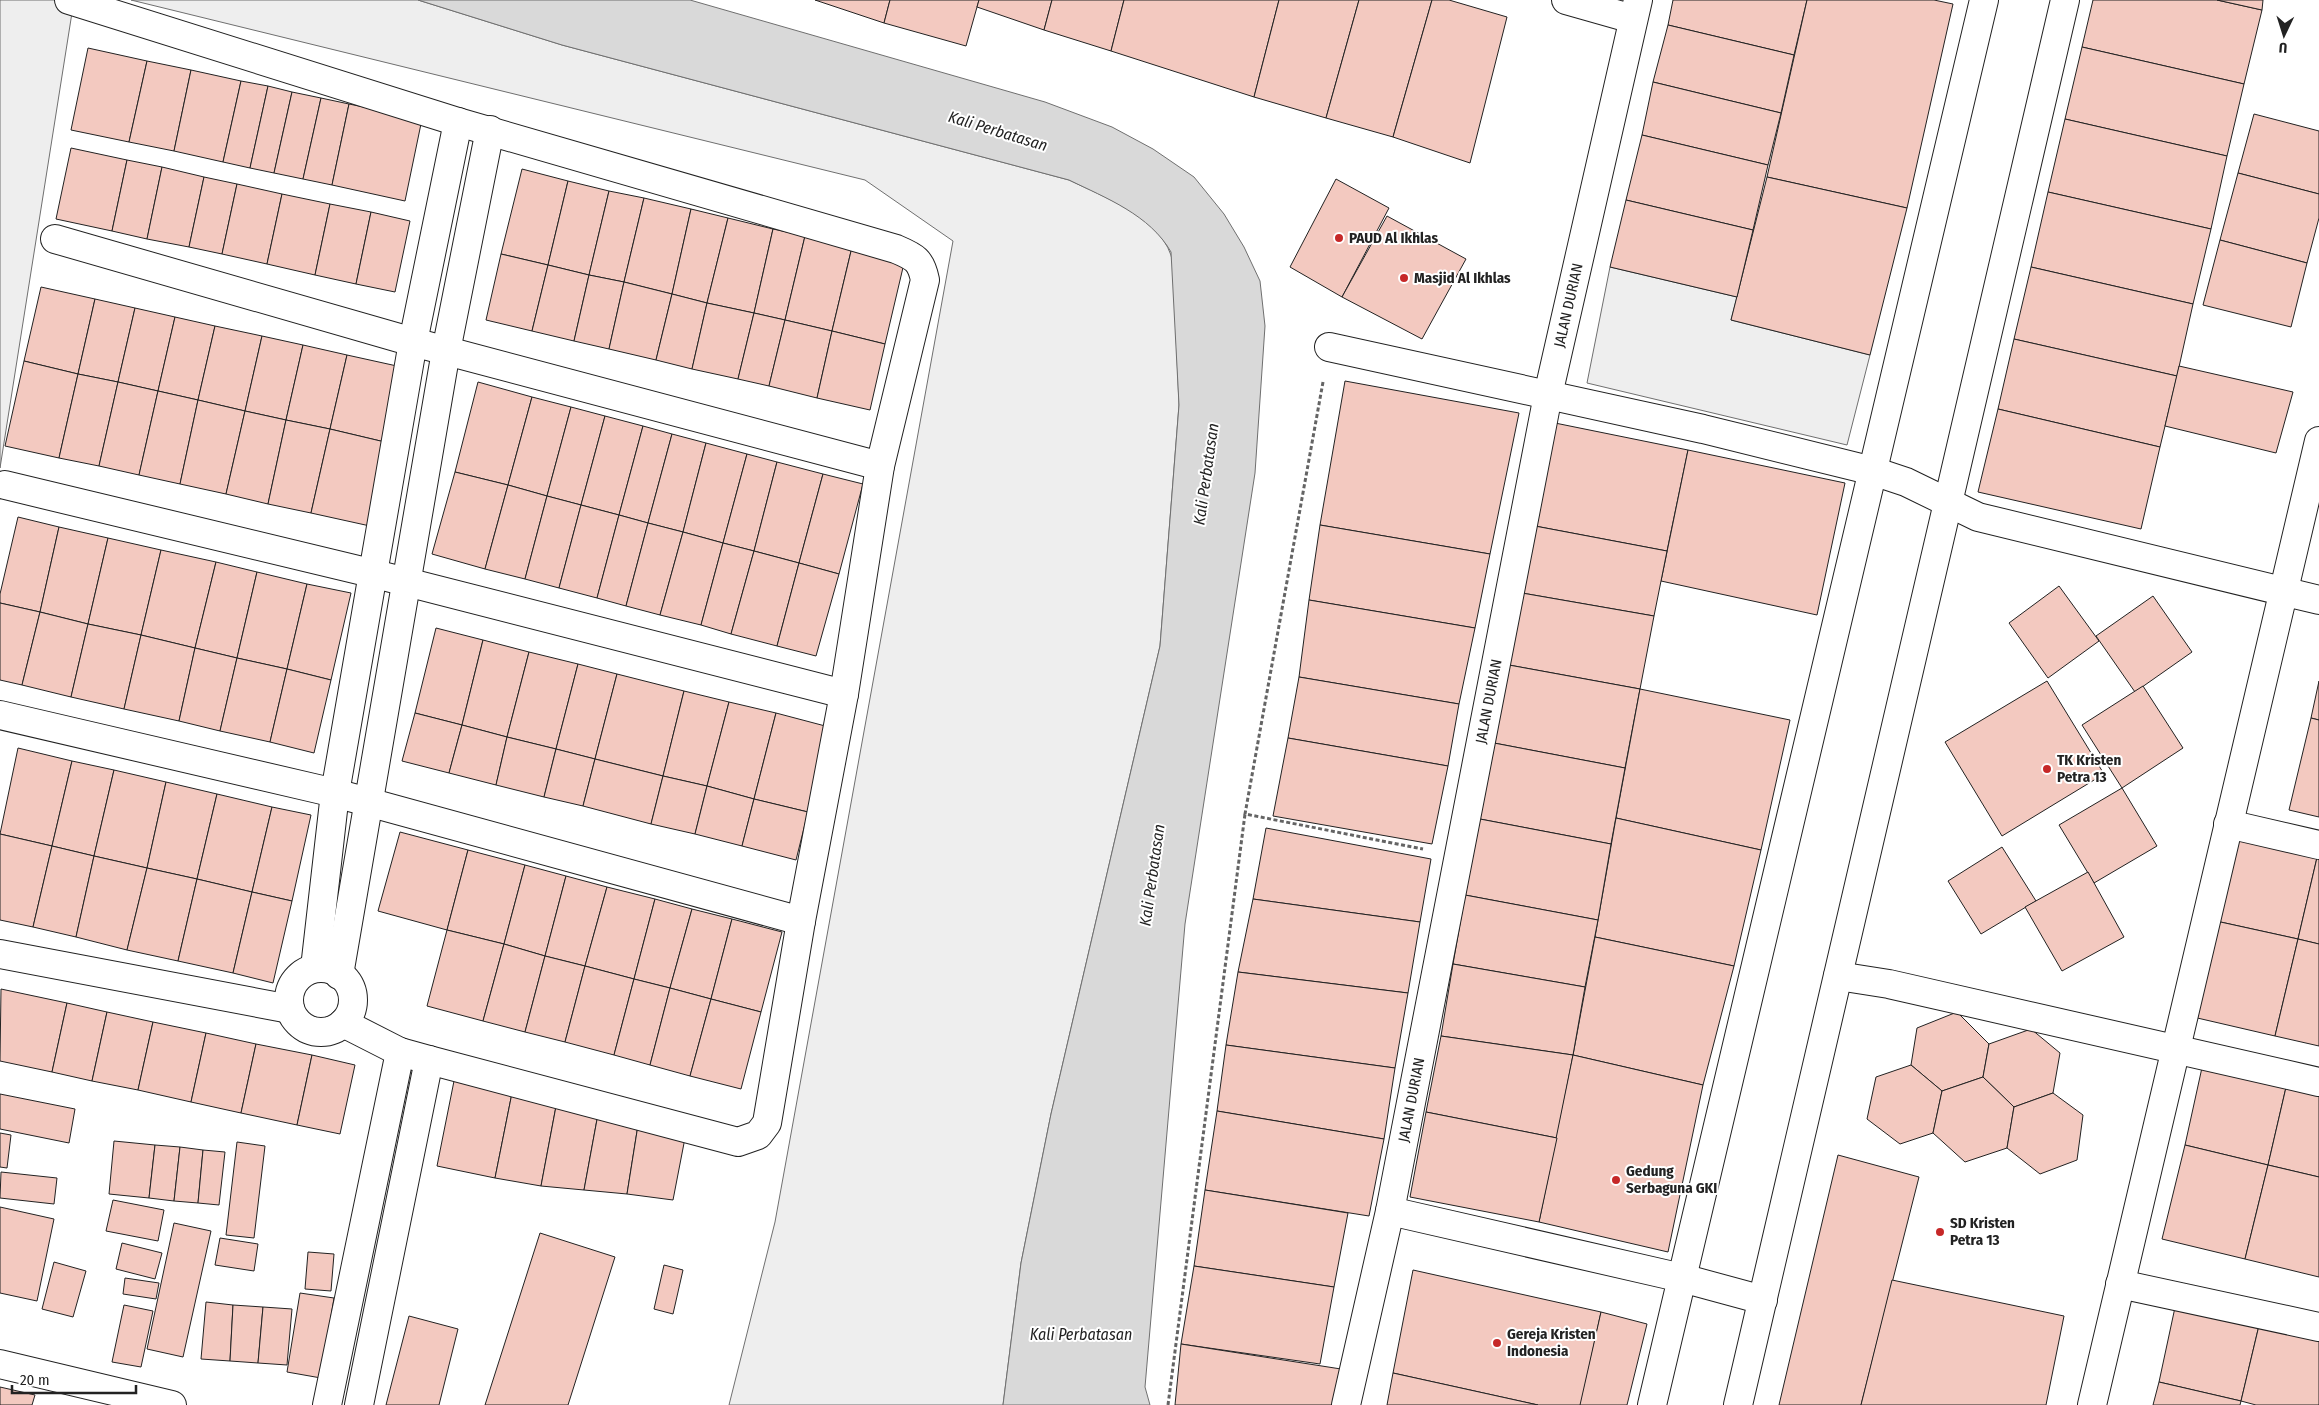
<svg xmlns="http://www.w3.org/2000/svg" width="2319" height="1405" font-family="'Fira Sans Condensed',sans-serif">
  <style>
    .green { fill: #eee; stroke: #6f6f6f }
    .water { fill: #d9d9d9; stroke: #6f6f6f }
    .building { fill: #f3c9c0; stroke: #222 }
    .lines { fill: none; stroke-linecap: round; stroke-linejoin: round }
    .minor-casing { stroke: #222; stroke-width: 30 }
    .path { stroke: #646464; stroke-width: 3; stroke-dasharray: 4 2.5; stroke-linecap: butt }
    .minor { stroke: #fff; stroke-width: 28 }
    .poi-dot { fill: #c62828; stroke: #fff; stroke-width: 2 }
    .labels { text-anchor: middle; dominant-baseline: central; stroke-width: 4; stroke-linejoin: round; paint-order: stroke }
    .poi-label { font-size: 15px; font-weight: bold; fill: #222; stroke: #fff; text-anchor: start }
    .street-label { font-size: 15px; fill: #222; stroke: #fff }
    .water-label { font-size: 16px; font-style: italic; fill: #222; stroke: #fff }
  </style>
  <rect width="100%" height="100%" fill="#fff"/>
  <g class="green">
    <polygon points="0,0 74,0 0,468"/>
    <path d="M131,0H418L562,45L1069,180C1106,198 1165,219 1173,263L1179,405L1160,646L1051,1114L1021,1263L1003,1405H729L775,1222L953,241L865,180Z"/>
    <polygon points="1610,267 1737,297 1731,320 1870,355 1847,445 1587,383"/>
  </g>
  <path class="water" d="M418,0H690L1045,102L1112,127L1153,149L1194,177L1224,214L1244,247L1260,281L1265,326L1255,473L1185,924L1145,1387L1150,1405H1003L1021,1263L1051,1114L1160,646L1179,405L1171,252C1150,215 1106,198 1069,180L562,45Z"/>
  <g class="building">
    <polygon points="815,0 890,0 884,23"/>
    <polygon points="890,0 979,0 966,46 884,23"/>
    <polygon points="979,0 1052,0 1044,30 977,7"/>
    <polygon points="1052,0 1124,0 1111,51 1044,30"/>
    <polygon points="1124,0 1279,0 1254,97 1111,51"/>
    <polygon points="1279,0 1359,0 1326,118 1254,97"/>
    <polygon points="1359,0 1432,0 1393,137 1326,118"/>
    <polygon points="1432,0 1449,0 1507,17 1470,163 1393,137"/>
    <polygon points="1673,0 1807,0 1794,55 1668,25"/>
    <polygon points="1807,0 1934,0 1953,4 1907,208 1767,177"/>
    <polygon points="2093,0 2217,0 2262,10 2244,84 2082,47"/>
    <polygon points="2217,0 2263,0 2262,10"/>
    <polygon points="1668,25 1794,55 1781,113 1653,82"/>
    <polygon points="2082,47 2244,84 2227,156 2065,119"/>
    <polygon points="88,48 147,61 129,142 71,130"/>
    <polygon points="147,61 191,70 174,151 129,142"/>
    <polygon points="191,70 241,81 223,162 174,151"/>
    <polygon points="241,81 268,86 250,168 223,162"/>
    <polygon points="1653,82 1781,113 1768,165 1642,135"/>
    <polygon points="268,86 292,92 274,173 250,168"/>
    <polygon points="292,92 321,98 303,179 274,173"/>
    <polygon points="321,98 349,104 332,185 303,179"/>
    <polygon points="349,104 422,119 405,201 332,185"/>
    <polygon points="2254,114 2319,131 2319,194 2238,173"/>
    <polygon points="2065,119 2227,156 2211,229 2048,192"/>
    <polygon points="1642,135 1768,165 1753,230 1626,200"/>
    <polygon points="71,148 127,160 112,231 56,219"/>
    <polygon points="127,160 162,167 147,239 112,231"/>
    <polygon points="162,167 204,177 189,247 147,239"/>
    <polygon points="522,169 568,181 548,265 501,254"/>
    <polygon points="2238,173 2319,194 2319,218 2307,263 2220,240"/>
    <polygon points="204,177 237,184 222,254 189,247"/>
    <polygon points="1767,177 1907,208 1870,355 1731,320"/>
    <polygon points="1336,179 1389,208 1342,297 1290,267"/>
    <polygon points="568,181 609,191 589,275 548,265"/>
    <polygon points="237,184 282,194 267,264 222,254"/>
    <polygon points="609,191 644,198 624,282 589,275"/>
    <polygon points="2048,192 2211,229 2193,304 2031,267"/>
    <polygon points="282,194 330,204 315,275 267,264"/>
    <polygon points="644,198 691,209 672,294 624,282"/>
    <polygon points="1626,200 1753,230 1737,297 1610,267"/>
    <polygon points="330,204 371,212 356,284 315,275"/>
    <polygon points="691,209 728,218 707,303 672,294"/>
    <polygon points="371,212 410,221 395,292 356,284"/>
    <polygon points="1387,216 1466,259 1422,339 1342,297"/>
    <polygon points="728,218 773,229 754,313 707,303"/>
    <polygon points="773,229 805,236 785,320 754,313"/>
    <polygon points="805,236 852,247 832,331 785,320"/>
    <polygon points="2220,240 2307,263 2291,327 2203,305"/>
    <polygon points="852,247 905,259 885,344 832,331"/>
    <polygon points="501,254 548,265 532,331 486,320"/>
    <polygon points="548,265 589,275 574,341 532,331"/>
    <polygon points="2031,267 2193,304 2177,376 2014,339"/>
    <polygon points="589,275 624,282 609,349 574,341"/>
    <polygon points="624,282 672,294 656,360 609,349"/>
    <polygon points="41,287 95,299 78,374 24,361"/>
    <polygon points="672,294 707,303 692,369 656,360"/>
    <polygon points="95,299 135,308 118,382 78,374"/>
    <polygon points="707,303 754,313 738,379 692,369"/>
    <polygon points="135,308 175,317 158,391 118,382"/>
    <polygon points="754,313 785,320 769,386 738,379"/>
    <polygon points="175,317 215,326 198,400 158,391"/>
    <polygon points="785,320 832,331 817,398 769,386"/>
    <polygon points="215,326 262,336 245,411 198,400"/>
    <polygon points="832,331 885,344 870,410 817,398"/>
    <polygon points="262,336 303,345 286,420 245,411"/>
    <polygon points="2014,339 2177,376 2160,447 1998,409"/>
    <polygon points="303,345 347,355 330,429 286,420"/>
    <polygon points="347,355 406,368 389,443 330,429"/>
    <polygon points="24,361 78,374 59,458 5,446"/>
    <polygon points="2179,366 2293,392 2276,453 2165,426"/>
    <polygon points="78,374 118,382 99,466 59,458"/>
    <polygon points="1345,381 1519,413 1490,554 1320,525"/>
    <polygon points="118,382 158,391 139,475 99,466"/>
    <polygon points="478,382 532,397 508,485 455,472"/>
    <polygon points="158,391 198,400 180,484 139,475"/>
    <polygon points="532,397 571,407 547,496 508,485"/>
    <polygon points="198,400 245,411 226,494 180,484"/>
    <polygon points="571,407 605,416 581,505 547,496"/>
    <polygon points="1998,409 2160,447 2141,529 1978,492"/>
    <polygon points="245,411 286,420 268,504 226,494"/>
    <polygon points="605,416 643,426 619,515 581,505"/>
    <polygon points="286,420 330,429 311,513 268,504"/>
    <polygon points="1555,423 1688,450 1667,551 1535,526"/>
    <polygon points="643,426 672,434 648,523 619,515"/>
    <polygon points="330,429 389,443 370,526 311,513"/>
    <polygon points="672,434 706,443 683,532 648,523"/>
    <polygon points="706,443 747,454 723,543 683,532"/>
    <polygon points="1688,450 1845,483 1817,615 1661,581"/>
    <polygon points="747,454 777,462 754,551 723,543"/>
    <polygon points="777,462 823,474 799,563 754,551"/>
    <polygon points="455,472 508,485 485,569 432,554"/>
    <polygon points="823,474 863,484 839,574 799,563"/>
    <polygon points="508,485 547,496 525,579 485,569"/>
    <polygon points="547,496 581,505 559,588 525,579"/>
    <polygon points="581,505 619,515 597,598 559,588"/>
    <polygon points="619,515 648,523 626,606 597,598"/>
    <polygon points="18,517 59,527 40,612 0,603 0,594"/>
    <polygon points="648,523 683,532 660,615 626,606"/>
    <polygon points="1320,525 1490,554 1475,628 1309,600"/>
    <polygon points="1535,526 1667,551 1654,616 1522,593"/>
    <polygon points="59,527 108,538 88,624 40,612"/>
    <polygon points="683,532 723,543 701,625 660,615"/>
    <polygon points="108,538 161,550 141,635 88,624"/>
    <polygon points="723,543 754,551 731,634 701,625"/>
    <polygon points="161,550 216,562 195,648 141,635"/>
    <polygon points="754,551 799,563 777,646 731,634"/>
    <polygon points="216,562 257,572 237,658 195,648"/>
    <polygon points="799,563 839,574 816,656 777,646"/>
    <polygon points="257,572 307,584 287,669 237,658"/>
    <polygon points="307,584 351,593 331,680 287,669"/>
    <polygon points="2059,586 2099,641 2048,678 2009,623"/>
    <polygon points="1522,593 1654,616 1640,689 1509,665"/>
    <polygon points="2153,596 2192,652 2135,692 2096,636"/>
    <polygon points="1309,600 1475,628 1459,704 1299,677"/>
    <polygon points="0,603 40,612 22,685 0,680"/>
    <polygon points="40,612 88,624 71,697 22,685"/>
    <polygon points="88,624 141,635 124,709 71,697"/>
    <polygon points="436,628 483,640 462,725 415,713"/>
    <polygon points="141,635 195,648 179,721 124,709"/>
    <polygon points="483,640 529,652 507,737 462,725"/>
    <polygon points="195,648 237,658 220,731 179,721"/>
    <polygon points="529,652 578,664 556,749 507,737"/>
    <polygon points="237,658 287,669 270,742 220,731"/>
    <polygon points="578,664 617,674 595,759 556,749"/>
    <polygon points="1509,665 1640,689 1625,768 1494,743"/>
    <polygon points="287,669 331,680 314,753 270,742"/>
    <polygon points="617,674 684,691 663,776 595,759"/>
    <polygon points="1299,677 1459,704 1448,766 1288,738"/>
    <polygon points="2047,681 2104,774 2002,836 1945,742"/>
    <polygon points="2319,681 2319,720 2311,718"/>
    <polygon points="2143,686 2183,748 2122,788 2082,725"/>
    <polygon points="1640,689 1790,720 1761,850 1616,818"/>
    <polygon points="684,691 729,702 707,786 663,776"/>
    <polygon points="729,702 776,713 754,799 707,786"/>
    <polygon points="415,713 462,725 449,773 402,761"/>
    <polygon points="776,713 829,727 808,812 754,799"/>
    <polygon points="2311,718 2319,720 2319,817 2289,810"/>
    <polygon points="462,725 507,737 496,785 449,773"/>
    <polygon points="507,737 556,749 544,797 496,785"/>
    <polygon points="1288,738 1448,766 1432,844 1273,816"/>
    <polygon points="1494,743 1625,768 1611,844 1480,819"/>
    <polygon points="18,748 72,761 52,846 0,834"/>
    <polygon points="556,749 595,759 583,806 544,797"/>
    <polygon points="595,759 663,776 651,824 583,806"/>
    <polygon points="72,761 114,770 94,856 52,846"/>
    <polygon points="114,770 166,782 147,868 94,856"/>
    <polygon points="663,776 707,786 695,834 651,824"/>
    <polygon points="166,782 217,794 197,879 147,868"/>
    <polygon points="707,786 754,799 742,846 695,834"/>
    <polygon points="2122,788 2157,846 2094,883 2059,825"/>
    <polygon points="217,794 272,807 252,892 197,879"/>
    <polygon points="754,799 808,812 796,860 742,846"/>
    <polygon points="272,807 311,815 292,901 252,892"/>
    <polygon points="1616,818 1761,850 1734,966 1595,937"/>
    <polygon points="1480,819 1611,844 1598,920 1465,895"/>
    <polygon points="1266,828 1431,859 1420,922 1253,899"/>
    <polygon points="2236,831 2319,849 2298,939 2216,921"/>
    <polygon points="400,832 468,850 447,930 378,911"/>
    <polygon points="0,834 52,846 33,927 0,920"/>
    <polygon points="52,846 94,856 76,937 33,927"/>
    <polygon points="2002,847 2036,901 1981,934 1948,881"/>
    <polygon points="2319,849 2319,944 2298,939"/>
    <polygon points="468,850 525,865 504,944 447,930"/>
    <polygon points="94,856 147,868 127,950 76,937"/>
    <polygon points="525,865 566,876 545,956 504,944"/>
    <polygon points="147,868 197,879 178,961 127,950"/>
    <polygon points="2088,872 2124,937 2062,971 2025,907"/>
    <polygon points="566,876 607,887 585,966 545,956"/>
    <polygon points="197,879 252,892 233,973 178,961"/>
    <polygon points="607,887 655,899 634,979 585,966"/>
    <polygon points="252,892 292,901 273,983 233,973"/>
    <polygon points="1465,895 1598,920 1585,987 1453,964"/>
    <polygon points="655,899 692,909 670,988 634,979"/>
    <polygon points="1253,899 1420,922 1408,993 1238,972"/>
    <polygon points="692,909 732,919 711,999 670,988"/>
    <polygon points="732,919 782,932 761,1012 711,999"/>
    <polygon points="2216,921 2298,939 2275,1036 2193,1017"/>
    <polygon points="447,930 504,944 483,1021 427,1006"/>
    <polygon points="1595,937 1734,966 1703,1085 1573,1055"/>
    <polygon points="2298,939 2319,944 2319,1046 2275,1036"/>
    <polygon points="504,944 545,956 525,1032 483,1021"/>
    <polygon points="545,956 585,966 565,1042 525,1032"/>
    <polygon points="1453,964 1585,987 1573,1055 1441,1036"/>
    <polygon points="585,966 634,979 614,1055 565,1042"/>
    <polygon points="1238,972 1408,993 1395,1068 1226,1045"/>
    <polygon points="634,979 670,988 650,1065 614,1055"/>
    <polygon points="670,988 711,999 690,1076 650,1065"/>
    <polygon points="1,989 67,1003 52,1072 0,1061"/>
    <polygon points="711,999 761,1012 741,1089 690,1076"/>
    <polygon points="67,1003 107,1012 92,1081 52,1072"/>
    <polygon points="107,1012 153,1022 138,1090 92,1081"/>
    <polygon points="1957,1012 1989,1044 1983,1077 1942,1091 1911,1065 1917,1028"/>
    <polygon points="153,1022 206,1033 191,1102 138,1090"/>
    <polygon points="2031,1029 2060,1053 2053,1093 2014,1107 1983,1077 1989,1044"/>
    <polygon points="206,1033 256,1044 241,1113 191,1102"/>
    <polygon points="1441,1036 1573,1055 1557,1138 1426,1112"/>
    <polygon points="256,1044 312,1055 297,1125 241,1113"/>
    <polygon points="1226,1045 1395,1068 1384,1139 1217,1111"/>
    <polygon points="312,1055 355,1065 340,1134 297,1125"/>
    <polygon points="1573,1055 1703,1085 1668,1252 1539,1222"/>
    <polygon points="2203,1063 2287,1083 2268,1165 2185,1145"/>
    <polygon points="1911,1065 1942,1091 1933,1133 1900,1144 1867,1119 1876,1077"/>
    <polygon points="1983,1077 2014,1107 2007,1148 1965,1162 1933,1133 1942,1091"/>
    <polygon points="454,1081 512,1093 495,1178 437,1166"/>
    <polygon points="2287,1083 2319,1091 2319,1177 2268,1165"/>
    <polygon points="512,1093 557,1101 541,1186 495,1178"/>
    <polygon points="2053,1093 2083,1115 2077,1160 2040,1174 2007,1148 2014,1107"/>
    <polygon points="0,1094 75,1109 69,1143 0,1129"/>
    <polygon points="557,1101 598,1114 584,1190 541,1186"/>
    <polygon points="1217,1111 1384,1139 1369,1216 1205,1190"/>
    <polygon points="1426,1112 1557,1138 1539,1222 1410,1197"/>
    <polygon points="598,1114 638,1125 627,1194 584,1190"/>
    <polygon points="638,1125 685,1138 673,1200 627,1194"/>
    <polygon points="0,1133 11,1135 7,1168 0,1167"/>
    <polygon points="114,1141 155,1145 149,1198 109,1194"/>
    <polygon points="237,1142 265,1146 254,1238 226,1235"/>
    <polygon points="155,1145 180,1147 174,1201 149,1198"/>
    <polygon points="2185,1145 2268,1165 2245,1259 2162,1239"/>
    <polygon points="180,1147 203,1150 198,1203 174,1201"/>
    <polygon points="203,1150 225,1152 219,1205 198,1203"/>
    <polygon points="1838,1155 1919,1177 1861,1405 1779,1405"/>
    <polygon points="2268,1165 2319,1177 2319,1277 2245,1259"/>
    <polygon points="1,1172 57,1178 54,1204 0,1198"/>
    <polygon points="1205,1190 1348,1213 1334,1287 1194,1266"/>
    <polygon points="113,1200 164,1210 158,1241 106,1231"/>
    <polygon points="0,1207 54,1219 37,1301 0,1293"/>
    <polygon points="174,1223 211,1231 183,1357 147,1349"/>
    <polygon points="540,1233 615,1257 568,1405 485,1405"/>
    <polygon points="220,1238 258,1244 254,1271 215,1265"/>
    <polygon points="122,1243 162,1253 155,1279 116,1269"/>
    <polygon points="308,1252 334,1254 331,1291 305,1289"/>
    <polygon points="54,1262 86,1271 73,1317 42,1309"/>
    <polygon points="664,1265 683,1270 673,1314 654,1309"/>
    <polygon points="1194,1266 1334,1287 1320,1364 1181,1344"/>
    <polygon points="1413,1270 1601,1312 1581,1405 1538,1405 1393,1373"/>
    <polygon points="125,1278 159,1283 156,1299 123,1294"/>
    <polygon points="1892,1280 2064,1316 2046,1405 1861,1405"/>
    <polygon points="300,1293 334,1298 321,1378 287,1372"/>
    <polygon points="2177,1298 2261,1317 2241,1401 2159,1382"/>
    <polygon points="206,1302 233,1305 230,1361 201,1359"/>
    <polygon points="124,1305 153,1311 141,1367 112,1362"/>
    <polygon points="233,1305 263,1307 258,1363 230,1361"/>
    <polygon points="263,1307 292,1309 287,1365 258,1363"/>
    <polygon points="1601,1312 1647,1324 1627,1405 1580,1405"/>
    <polygon points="409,1316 458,1329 439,1405 386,1405"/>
    <polygon points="2261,1317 2319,1331 2319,1405 2256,1405 2241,1401"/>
    <polygon points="1181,1344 1341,1369 1333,1405 1175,1405"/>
    <polygon points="1393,1373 1538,1405 1387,1405"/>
    <polygon points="2159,1382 2241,1401 2240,1405 2153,1405"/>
    <polygon points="0,1387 35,1395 32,1405 0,1405"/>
  </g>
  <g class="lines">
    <g class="minor-casing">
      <g id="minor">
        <path d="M69,0L458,122L896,249C915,257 921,260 925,280L880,466L844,694L801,921L767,1123L758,1135L738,1142L429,1060L400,1052L343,1023"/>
        <polyline points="1566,0 1633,19"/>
        <polyline points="55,239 413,342 880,466"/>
        <polyline points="1329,347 1703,429 1873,471 1906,482 1978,517 2319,600"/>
        <polyline points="5,485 375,574 844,694"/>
        <polyline points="0,715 335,793 801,921"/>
        <polyline points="2228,824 2319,845"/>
        <polyline points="0,954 290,1009"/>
        <polyline points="315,968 335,793 413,342 458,122"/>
        <circle cx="321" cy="1000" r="32"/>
        <polyline points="339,975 446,351 490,130"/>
        <polyline points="1838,976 1889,984 2319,1082"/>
        <polyline points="1390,1211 1682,1278 1763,1300"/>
        <polyline points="2120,1284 2319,1327"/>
        <polyline points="0,1364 172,1405"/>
        <polyline points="327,1405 400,1052"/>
        <polyline points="359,1405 429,1060"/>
        <path id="s1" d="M1346,1405L1390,1211L1548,395L1638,0"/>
        <polyline points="1652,1405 1984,0"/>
        <polyline points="1738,1405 2065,0"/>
        <polyline points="2092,1405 2319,441"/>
      </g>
    </g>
    <g class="path">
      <polyline points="1323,382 1245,814 1423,849"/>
      <polyline points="1168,1405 1245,814"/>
    </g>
    <use href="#minor" class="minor"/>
  </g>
  <g class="poi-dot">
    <circle cx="1339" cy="238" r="5"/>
    <circle cx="1404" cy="278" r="5"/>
    <circle cx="2047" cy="769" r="5"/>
    <circle cx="1616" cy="1180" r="5"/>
    <circle cx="1940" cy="1232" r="5"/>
    <circle cx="1497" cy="1343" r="5"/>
  </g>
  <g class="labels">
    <g class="poi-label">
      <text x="1349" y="238">PAUD Al Ikhlas</text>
      <text x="1414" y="278">Masjid Al Ikhlas</text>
      <text x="2057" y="760">TK Kristen<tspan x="2057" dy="17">Petra 13</tspan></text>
      <text x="1626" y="1171">Gedung<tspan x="1626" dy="17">Serbaguna GKI</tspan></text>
      <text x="1950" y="1223">SD Kristen<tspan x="1950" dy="17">Petra 13</tspan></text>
      <text x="1507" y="1334">Gereja Kristen<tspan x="1507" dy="17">Indonesia</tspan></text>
    </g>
    <g class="street-label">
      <text stroke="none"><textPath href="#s1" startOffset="1122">JALAN DURIAN</textPath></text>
      <text stroke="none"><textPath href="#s1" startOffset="718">JALAN DURIAN</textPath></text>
      <text stroke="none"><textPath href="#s1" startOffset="312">JALAN DURIAN</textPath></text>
    </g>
    <g class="water-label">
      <text transform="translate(998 131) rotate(17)">Kali Perbatasan</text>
      <text transform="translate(1206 474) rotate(-82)">Kali Perbatasan</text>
      <text transform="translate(1152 875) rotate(-82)">Kali Perbatasan</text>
      <text x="1081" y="1334">Kali Perbatasan</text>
    </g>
  </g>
  <g transform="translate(2284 35) rotate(184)" stroke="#ffffff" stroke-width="4" paint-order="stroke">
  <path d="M0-4L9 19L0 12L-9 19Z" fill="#222222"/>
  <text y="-8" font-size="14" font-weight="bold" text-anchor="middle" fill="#222222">U</text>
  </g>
  <path d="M12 1385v8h124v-8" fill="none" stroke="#222222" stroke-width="2.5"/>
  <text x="20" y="1385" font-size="15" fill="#222222" stroke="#ffffff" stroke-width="4" paint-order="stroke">20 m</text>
</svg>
